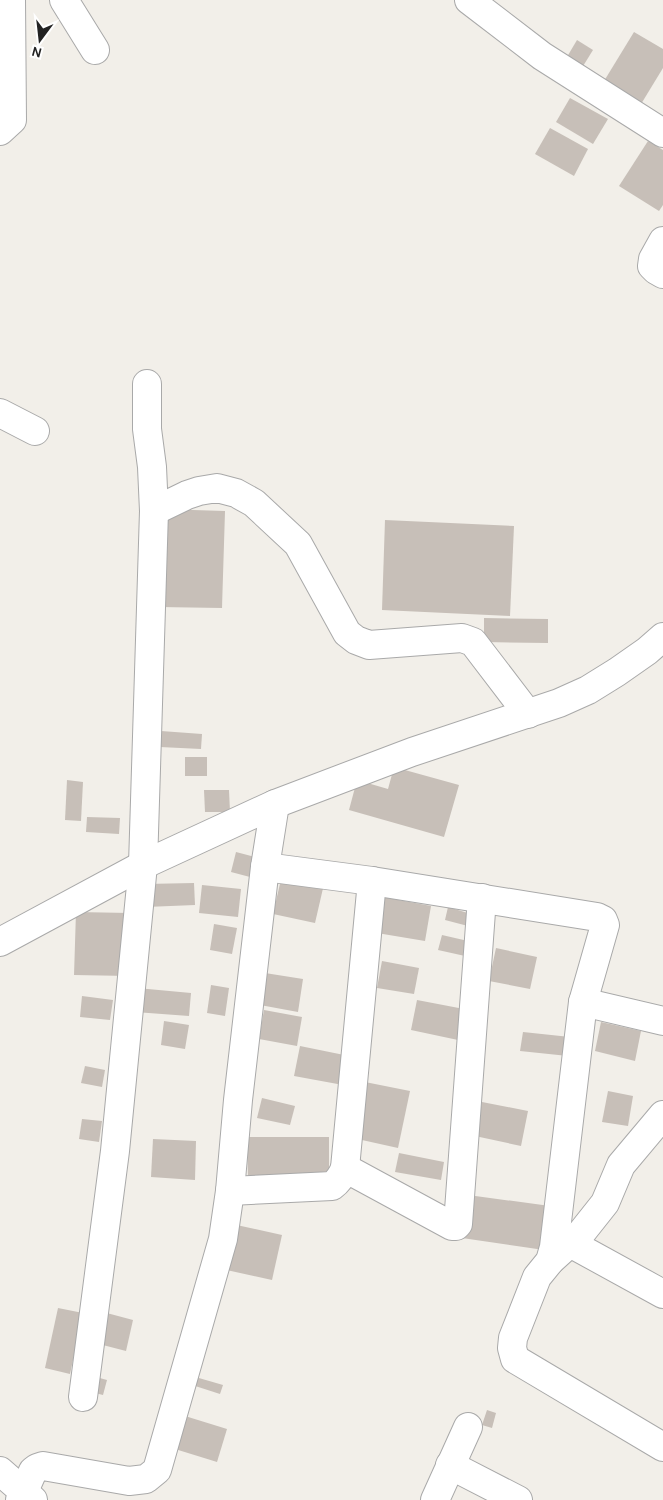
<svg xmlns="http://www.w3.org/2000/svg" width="663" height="1500" font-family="Karla,sans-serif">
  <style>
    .building { fill: #c7bfb8 }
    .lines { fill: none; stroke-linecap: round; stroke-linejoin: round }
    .minor-casing { stroke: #a9a9a9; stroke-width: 30 }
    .minor { stroke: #fff; stroke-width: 28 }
  </style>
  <rect width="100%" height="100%" fill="#f2efe9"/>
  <g class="building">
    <polygon points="634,32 663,49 663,68 638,109 601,86"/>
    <polygon points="577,40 593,50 580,71 564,62"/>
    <polygon points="570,98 608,119 593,144 556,122"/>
    <polygon points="550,128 588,149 574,176 535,154"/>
    <polygon points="648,141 663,150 663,205 659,211 619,186"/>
    <polygon points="161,509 225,511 222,608 159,607"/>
    <polygon points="385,520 514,526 510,616 382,610"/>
    <polygon points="484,618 548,619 548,643 484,642"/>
    <polygon points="161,731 202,734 201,749 160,747"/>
    <rect x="185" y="757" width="22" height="19"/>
    <polygon points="394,767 459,785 444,837 349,810 357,780 388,789"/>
    <polygon points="67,780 83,782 81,821 65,820"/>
    <polygon points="204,790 229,790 230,812 205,812"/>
    <polygon points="87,817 120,818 119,834 86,832"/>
    <polygon points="236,852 255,857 250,877 231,872"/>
    <polygon points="282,875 324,884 315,923 273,914"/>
    <polygon points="194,883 195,905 146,907 145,884"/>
    <polygon points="202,885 241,889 238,917 199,913"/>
    <polygon points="383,897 431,906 425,941 377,933"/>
    <polygon points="448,907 471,914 468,926 445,920"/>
    <polygon points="76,912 130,913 129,976 74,975"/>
    <polygon points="214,924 237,928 232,954 210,950"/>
    <polygon points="442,935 468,941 465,956 438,950"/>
    <polygon points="496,948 537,957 530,989 489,981"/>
    <polygon points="382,961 419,968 414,994 377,988"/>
    <polygon points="265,973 303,979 298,1012 260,1005"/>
    <polygon points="211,985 229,988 225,1016 207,1013"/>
    <polygon points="137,988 191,993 189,1016 135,1012"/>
    <polygon points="82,996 113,1000 110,1020 80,1017"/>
    <polygon points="417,1000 464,1009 458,1040 411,1030"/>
    <polygon points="264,1010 302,1017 297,1046 259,1039"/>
    <polygon points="164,1021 189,1025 185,1049 161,1045"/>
    <polygon points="601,1022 641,1031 635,1061 595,1051"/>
    <polygon points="523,1032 570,1037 568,1056 520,1051"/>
    <polygon points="300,1046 349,1056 343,1085 294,1076"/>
    <polygon points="85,1066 105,1070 102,1087 81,1083"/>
    <polygon points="365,1082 410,1091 398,1148 353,1138"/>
    <polygon points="608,1091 633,1096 628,1126 602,1122"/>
    <polygon points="262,1098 295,1106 290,1125 257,1118"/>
    <polygon points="482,1102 528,1111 521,1146 475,1136"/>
    <polygon points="82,1119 102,1121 99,1142 79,1139"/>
    <polygon points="247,1137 329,1137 329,1179 248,1179"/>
    <polygon points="153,1139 196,1141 195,1180 151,1177"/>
    <polygon points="399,1153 444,1162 441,1180 395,1172"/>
    <polygon points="468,1195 550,1206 544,1250 462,1238"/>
    <polygon points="232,1224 282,1235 272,1280 222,1269"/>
    <polygon points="58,1308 83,1313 70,1374 45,1368"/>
    <polygon points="103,1312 133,1320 126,1351 95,1343"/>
    <polygon points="192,1376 223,1385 220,1394 189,1384"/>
    <polygon points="96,1377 107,1380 103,1395 91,1392"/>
    <polygon points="487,1410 496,1413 492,1428 482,1425"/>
    <polygon points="185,1416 227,1429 217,1462 175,1449"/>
  </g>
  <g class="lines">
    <g class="minor-casing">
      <g id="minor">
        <polyline points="64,0 95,50"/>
        <polyline points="469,0 542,56 663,133"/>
        <polyline points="0,131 12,120 11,0"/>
        <polyline points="663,241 653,259 652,266 656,270 663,274"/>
        <polyline points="0,413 35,431"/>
        <polyline points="154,511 187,495 199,491 217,488 236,493 254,503 298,544 347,633 356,640 369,645 462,638 473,642 528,714"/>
        <polyline points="265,867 372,881 597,917 603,920 605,925 583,1002 554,1247 550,1261 537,1277 513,1338 512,1348 515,1359 663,1447"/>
        <polyline points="0,942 143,865 275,804 412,752 559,703 588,690 617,672 647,651 663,637"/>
        <polyline points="583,1002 663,1021"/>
        <polyline points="345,1168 452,1226 456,1226 458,1224 482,898"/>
        <path d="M230,1191L332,1186C339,1181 342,1176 345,1168L372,881"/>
        <polyline points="570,1243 663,1294"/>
        <polyline points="550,1261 582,1232 605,1203 621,1165 663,1115"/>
        <polyline points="83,1397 115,1151 143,865 154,511 152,467 147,429 147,384"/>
        <polyline points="450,1465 518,1500"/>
        <polyline points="0,1471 33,1500"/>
        <polyline points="20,1500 33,1471 37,1468 43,1466 129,1481 146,1479 157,1470 223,1239 230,1191 238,1100 265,867 275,804"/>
        <polyline points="435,1500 468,1427"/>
      </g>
    </g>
    <use href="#minor" class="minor"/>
  </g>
  <g transform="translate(40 40) rotate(195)" stroke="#ffffff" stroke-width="4" paint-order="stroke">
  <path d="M0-4L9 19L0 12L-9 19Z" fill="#222222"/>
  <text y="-8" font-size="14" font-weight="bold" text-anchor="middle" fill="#222222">N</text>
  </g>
</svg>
